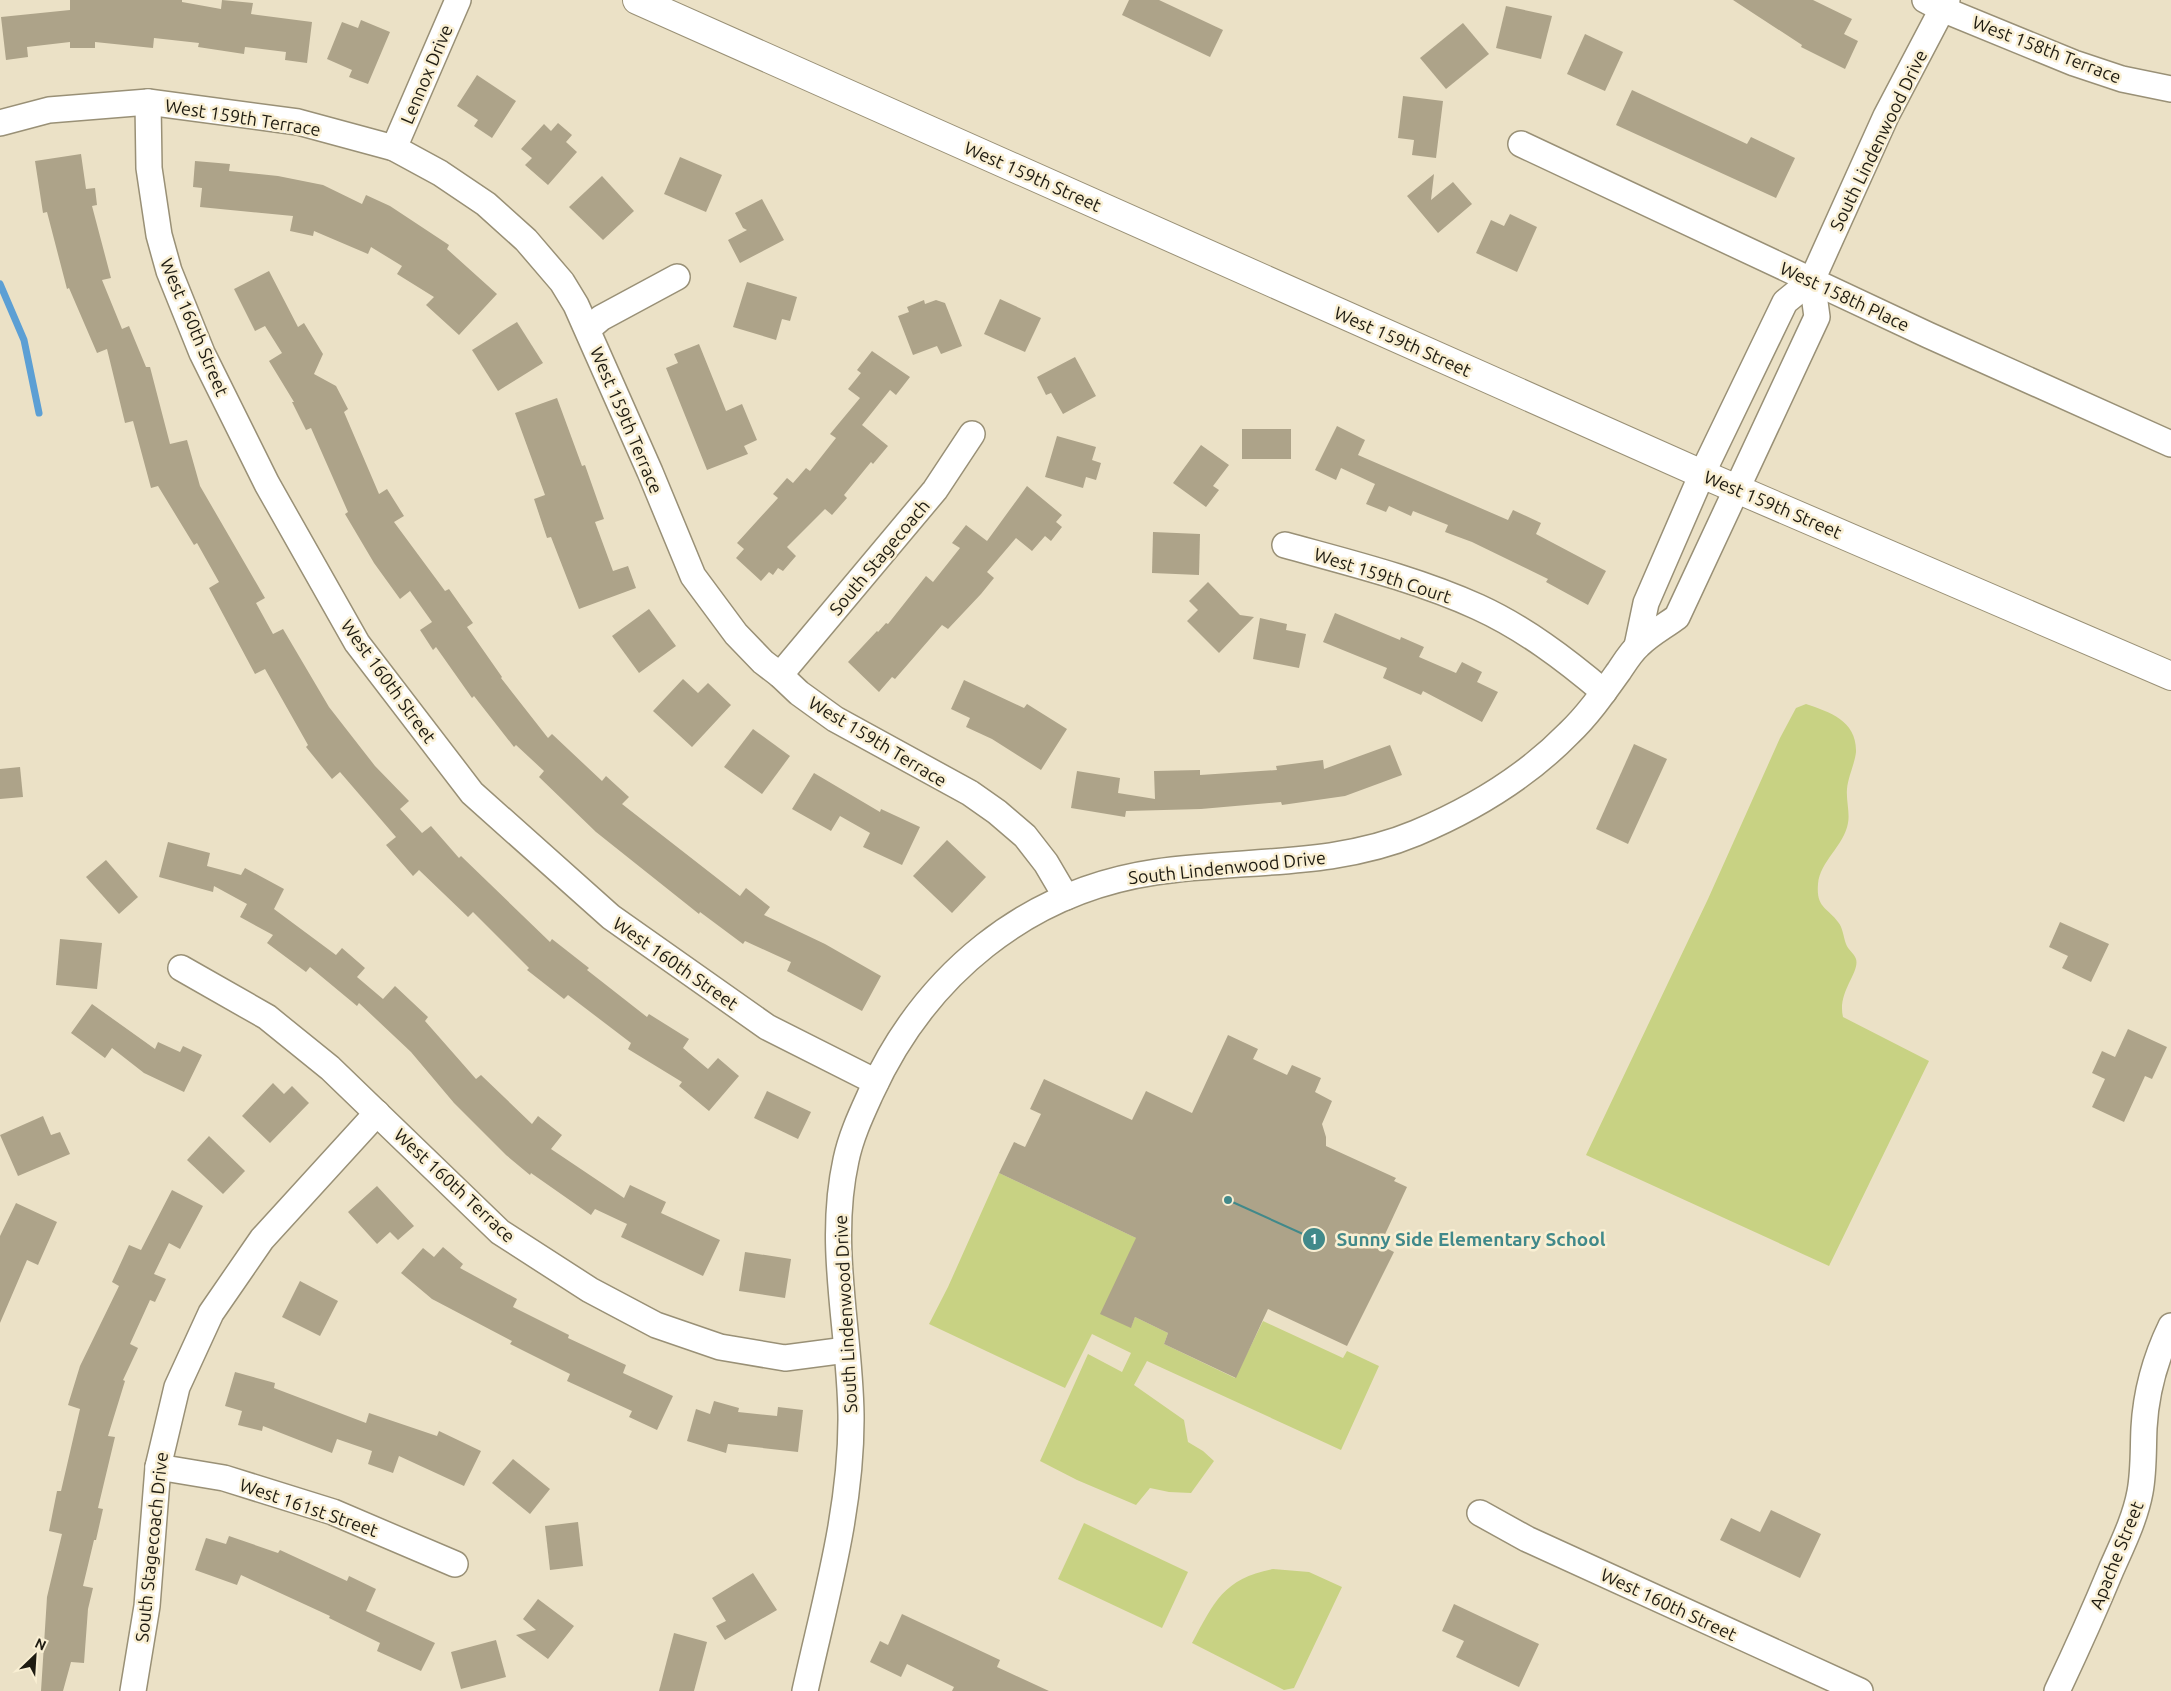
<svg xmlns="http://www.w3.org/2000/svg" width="2171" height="1691" font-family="Ubuntu,sans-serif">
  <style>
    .green { fill: #c8d283 }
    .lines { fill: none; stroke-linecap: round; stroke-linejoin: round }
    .stream { stroke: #5c9fd4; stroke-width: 7 }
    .building { fill: #ada389 }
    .minor-casing { stroke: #999076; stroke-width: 28 }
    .major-casing { stroke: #999076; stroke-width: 30 }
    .minor { stroke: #fff; stroke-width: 25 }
    .major { stroke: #fff; stroke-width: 28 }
    .labels { text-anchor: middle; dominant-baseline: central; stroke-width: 5; stroke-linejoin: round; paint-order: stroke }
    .street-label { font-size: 18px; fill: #1e1b11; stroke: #f9efd3 }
    .leader { fill: none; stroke: #41898a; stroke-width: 2 }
    .callout-dot { fill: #41898a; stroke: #f9efd3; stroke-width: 2 }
    .mark-label { font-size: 15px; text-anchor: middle; font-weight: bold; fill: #fff }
    .callout-label { font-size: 19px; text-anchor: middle; font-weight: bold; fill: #41898a; stroke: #f9efd3; stroke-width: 5; stroke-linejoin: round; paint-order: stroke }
  </style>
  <rect width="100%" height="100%" fill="#ebe1c6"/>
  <g class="green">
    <path d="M1806,704C1830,712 1857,721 1856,752C1855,763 1848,777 1847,789C1846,800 1850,813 1848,823C1844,846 1820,861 1818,884C1816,908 1827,907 1838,922C1843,928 1843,936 1846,944C1848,950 1854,953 1856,959C1860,973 1837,992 1843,1017L1929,1061L1829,1266L1586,1155L1708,899L1780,738L1796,708Z"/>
    <polygon points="999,1173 1136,1238 1131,1327 1135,1317 1168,1333 1164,1344 1235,1378 1263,1321 1343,1358 1347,1351 1379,1366 1341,1450 1147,1361 1134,1385 1184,1420 1188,1442 1203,1451 1214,1461 1191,1493 1169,1492 1150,1488 1136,1505 1077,1480 1040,1461 1088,1354 1122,1372 1131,1353 1092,1334 1065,1388 929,1324 948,1287"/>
    <polygon points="1084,1523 1188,1572 1162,1628 1058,1579"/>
    <path d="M1273,1569L1309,1572L1342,1587L1294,1688L1284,1690L1192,1643C1214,1602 1224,1578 1273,1569Z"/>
  </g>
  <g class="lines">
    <polyline class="stream" points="0,284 24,340 39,413"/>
  </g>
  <g class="building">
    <polygon points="70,0 182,0 182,2 221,9 222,0 253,3 251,14 312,22 307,63 285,60 286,52 245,47 244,54 198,47 199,43 154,38 153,48 95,42 95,48 70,48 70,42 27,47 28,57 6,60 1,17 70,10"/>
    <polygon points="1129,0 1159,0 1223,30 1210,57 1122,15"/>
    <polygon points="1733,0 1813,0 1852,19 1844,34 1858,41 1845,69 1801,47 1802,45"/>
    <polygon points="1506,6 1552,16 1541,59 1496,48"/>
    <polygon points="361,20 390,32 368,84 349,77 352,70 327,59 342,22 358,28"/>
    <polygon points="1463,23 1489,54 1446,89 1420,58"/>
    <polygon points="1585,34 1623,52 1605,91 1567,74"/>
    <polygon points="477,75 516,101 492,138 474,126 478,120 457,106"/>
    <polygon points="1632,90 1747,144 1751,137 1795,158 1776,198 1616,125"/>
    <polygon points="1403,96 1443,101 1436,158 1412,155 1414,140 1398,138"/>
    <polygon points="558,123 572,135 566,142 577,152 548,185 525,165 532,158 521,149 544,124 551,131"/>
    <polygon points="81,154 86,189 95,188 97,205 92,206 111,278 102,280 122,329 129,326 146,367 150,367 170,444 187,440 200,486 265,598 256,603 273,634 283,629 329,707 375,766 409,801 400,809 422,833 431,826 459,858 461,856 550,942 552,939 589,968 587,970 647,1017 649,1014 689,1039 683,1048 708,1069 718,1058 739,1076 709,1111 679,1086 682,1082 628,1049 631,1043 568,995 564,999 527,970 529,968 473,912 468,917 419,870 413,876 386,845 396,837 340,772 332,779 306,747 308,745 265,669 255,674 209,588 219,582 197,543 194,545 158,486 151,488 133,421 125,423 107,349 97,353 69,288 67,289 47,212 43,213 35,161"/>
    <polygon points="680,157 722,175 706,212 664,194"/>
    <polygon points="195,161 230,164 229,171 278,176 323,185 362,204 366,195 390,206 449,245 447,249 497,294 459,335 426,305 434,297 397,274 402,266 371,247 368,254 314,231 313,236 290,231 293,216 200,207 202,188 193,187"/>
    <polygon points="1434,174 1431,200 1453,182 1472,204 1438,233 1407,196"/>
    <polygon points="602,176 634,211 603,240 569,207"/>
    <polygon points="762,199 784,240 740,263 728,240 747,230 743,228 735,213"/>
    <polygon points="1510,214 1537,227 1517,272 1476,253 1491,220 1504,226"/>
    <polygon points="269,271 298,327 304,323 323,354 314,374 336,386 348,409 344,412 379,494 387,489 404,516 394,522 445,591 449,589 473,623 467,627 502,677 501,678 548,738 552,734 602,781 606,776 629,797 622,804 740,896 746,888 770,907 764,915 825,944 881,976 862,1011 787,971 791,962 745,941 743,944 700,912 699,914 596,832 539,777 544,771 516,745 514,747 474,696 472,698 436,647 433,650 420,630 432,622 410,591 400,599 374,563 345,514 348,512 311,428 306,430 292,402 294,402 269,361 282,353 265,326 255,331 234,289"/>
    <polygon points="747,282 797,297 790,321 782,319 776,340 733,327"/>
    <polygon points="1000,299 1041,318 1025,352 984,334"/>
    <polygon points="924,300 925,304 936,300 945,303 962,346 941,354 937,346 913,355 898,316 909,312 907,307"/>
    <polygon points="517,322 543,363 498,391 472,350"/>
    <polygon points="699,344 726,411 742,404 757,440 744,446 748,454 707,470 666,368 678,363 674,354"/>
    <polygon points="872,351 910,377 896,395 890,390 862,425 888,446 873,464 871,462 844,495 847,498 832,515 825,509 787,547 796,556 783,571 778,568 773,575 769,572 761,581 736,558 744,549 737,543 778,498 773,494 787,478 793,483 806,468 810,471 836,438 830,434 860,398 848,389 861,373 857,370"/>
    <polygon points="1075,357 1096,396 1063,414 1051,393 1046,395 1037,377"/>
    <polygon points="557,398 582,466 585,465 604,519 595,522 613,571 628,566 636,588 579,609 551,537 547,538 534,499 545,495 515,413"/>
    <polygon points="1337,426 1365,440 1358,455 1508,520 1513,510 1541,523 1536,534 1606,571 1588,605 1546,582 1548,579 1472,542 1445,532 1448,525 1413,511 1411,516 1389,506 1386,512 1366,504 1375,484 1341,468 1336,480 1315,470"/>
    <rect x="1242" y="429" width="49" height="30"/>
    <polygon points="1057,436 1096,447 1092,460 1101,463 1096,480 1086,477 1083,488 1045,477"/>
    <polygon points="1201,445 1229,465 1213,486 1219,490 1206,507 1173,483"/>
    <polygon points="1027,486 1062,515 1056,522 1062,527 1051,541 1045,536 1032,551 1016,538 987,572 994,578 981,594 948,629 942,625 895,679 892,677 879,692 848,662 877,631 878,632 886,623 888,624 926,576 933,582 960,548 952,543 966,525 987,541"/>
    <polygon points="1153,532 1200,534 1199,575 1152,573"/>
    <polygon points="1208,582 1240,615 1254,617 1219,653 1187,621 1198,610 1189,601"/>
    <polygon points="649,609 676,646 639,673 612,636"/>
    <polygon points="1335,613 1400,640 1401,637 1424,647 1419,657 1456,673 1462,662 1482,672 1477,682 1498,692 1482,722 1423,691 1421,695 1383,678 1387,668 1323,642"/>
    <polygon points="1260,618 1287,624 1286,630 1306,634 1299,668 1253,659"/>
    <polygon points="683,679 698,693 708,683 731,705 692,747 653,711"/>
    <polygon points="964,680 1024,708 1027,704 1067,729 1041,770 992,739 966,727 970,718 951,709"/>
    <polygon points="753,729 790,756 762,794 724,767"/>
    <polygon points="1634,744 1667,759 1628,844 1596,829"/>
    <polygon points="1390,745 1402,775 1345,796 1282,805 1281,802 1201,809 1126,811 1125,817 1071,808 1077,771 1120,778 1118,793 1155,799 1154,771 1200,770 1200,775 1277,770 1276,766 1323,760 1324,769"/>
    <polygon points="20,767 23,797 0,799 0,769"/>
    <polygon points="814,773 880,812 881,809 920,827 902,865 863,847 870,833 840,816 831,831 792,809"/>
    <polygon points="947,840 986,877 952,913 913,876"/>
    <polygon points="168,842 210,853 207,866 241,875 245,868 284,889 274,909 336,955 342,948 365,968 357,977 383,999 395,986 428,1017 425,1021 476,1079 481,1075 532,1124 538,1116 562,1135 551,1149 624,1198 630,1185 666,1202 661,1213 720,1240 703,1276 621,1237 627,1224 595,1209 591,1215 531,1173 530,1175 506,1155 454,1103 411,1052 359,1003 357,1006 310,967 306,972 267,943 273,935 240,917 247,904 214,886 213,892 159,877"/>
    <polygon points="106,860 138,897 119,914 86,877"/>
    <polygon points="2060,922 2109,944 2091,982 2062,968 2068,956 2049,947"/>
    <polygon points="60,939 102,943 97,989 56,985"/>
    <polygon points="92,1004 155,1049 158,1042 180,1052 183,1046 202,1055 184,1092 144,1073 112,1048 105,1058 71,1033"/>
    <polygon points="2128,1029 2167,1047 2152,1079 2145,1076 2124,1122 2092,1107 2105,1079 2092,1073 2102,1051 2115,1057"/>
    <polygon points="1228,1035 1258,1049 1253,1059 1287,1075 1292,1065 1321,1078 1315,1092 1332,1101 1322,1124 1326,1137 1326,1146 1396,1178 1394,1181 1407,1187 1380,1245 1394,1252 1347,1346 1268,1309 1236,1378 1164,1344 1168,1333 1135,1317 1131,1328 1100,1314 1136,1238 999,1173 1014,1142 1025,1147 1041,1114 1030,1109 1044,1079 1132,1120 1146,1091 1192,1113"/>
    <polygon points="273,1083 284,1094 292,1086 309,1103 270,1143 242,1116"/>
    <polygon points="767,1091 811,1112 798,1139 754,1118"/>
    <polygon points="43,1116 51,1135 60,1132 70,1154 18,1176 0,1135"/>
    <polygon points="209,1136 245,1171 223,1194 187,1160"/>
    <polygon points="377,1186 414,1226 398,1240 390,1232 377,1244 348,1212"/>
    <polygon points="172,1190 203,1206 180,1249 169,1243 154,1274 166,1279 155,1302 150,1300 130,1344 138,1348 123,1380 125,1381 108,1436 115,1437 98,1508 103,1509 96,1540 94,1540 83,1586 93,1588 88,1609 84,1663 71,1662 63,1691 41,1691 47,1597 62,1534 49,1531 57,1491 61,1491 80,1409 68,1405 80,1366 119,1286 112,1282 129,1245 141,1250"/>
    <polygon points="16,1203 57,1222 38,1265 27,1260 0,1323 0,1236"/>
    <polygon points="443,1247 463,1264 460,1268 517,1299 513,1307 569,1335 568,1338 626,1365 623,1373 673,1396 657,1430 629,1417 632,1411 567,1381 570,1374 510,1344 512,1341 432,1299 401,1273 423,1248 434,1257"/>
    <polygon points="745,1252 791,1259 785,1298 739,1291"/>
    <polygon points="300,1281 338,1301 320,1336 282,1317"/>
    <polygon points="235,1372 275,1383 274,1388 366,1423 369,1413 437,1436 439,1431 481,1451 464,1486 399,1456 393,1473 368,1464 372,1451 337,1439 332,1453 263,1426 262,1431 238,1425 242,1411 225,1406"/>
    <polygon points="714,1401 739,1408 738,1412 777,1416 778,1407 803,1410 798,1452 728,1444 726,1453 687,1441 696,1409 710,1414"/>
    <polygon points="513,1459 550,1489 530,1514 492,1483"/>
    <polygon points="1771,1510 1821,1534 1800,1578 1720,1540 1731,1518 1760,1532"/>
    <polygon points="578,1522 583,1566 550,1570 545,1526"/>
    <polygon points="229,1536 278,1553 280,1550 347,1581 349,1576 376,1589 366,1611 435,1643 421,1671 377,1651 380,1643 329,1618 330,1616 241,1575 237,1585 195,1570 206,1538 226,1544"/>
    <polygon points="753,1573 777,1610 725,1640 716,1626 726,1621 712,1598"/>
    <polygon points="538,1599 574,1626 548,1659 516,1635 536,1630 523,1619"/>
    <polygon points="1454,1604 1539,1644 1519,1687 1456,1657 1464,1641 1442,1631"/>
    <polygon points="902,1614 1000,1660 997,1667 1049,1691 952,1691 954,1687 907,1664 901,1677 870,1662 880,1641 888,1645"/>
    <polygon points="674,1633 707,1642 694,1691 659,1691"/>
    <polygon points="496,1640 506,1677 461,1689 451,1652"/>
  </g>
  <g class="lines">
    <g class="minor-casing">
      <g id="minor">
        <polyline points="1925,0 1942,9 2074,63 2122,79 2171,89"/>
        <polyline points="148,102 149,168 159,235 169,271 202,353 267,484 357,643 472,793 611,917 767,1027 876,1082"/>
        <polyline points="0,123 49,110 148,102 298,122 394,148 440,173 486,204 526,240 562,282 576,305 650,472 693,576 736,634 763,662 780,675 799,693 835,719 970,793 997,812 1025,836 1046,863 1066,897"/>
        <polyline points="1521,144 1928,335 2171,444"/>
        <polyline points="394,148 458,0"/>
        <polyline points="588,329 601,318 677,277"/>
        <path d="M1285,545C1350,563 1416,579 1478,607C1524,628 1565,659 1604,692"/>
        <polyline points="1637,646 1646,603 1702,474 1785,302 1812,280 1886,116 1947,0"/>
        <polyline points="780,675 935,490 972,434"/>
        <polyline points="181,968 267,1017 330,1068 500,1232 590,1290 656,1325 720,1347 785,1358 846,1350"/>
        <polyline points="158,1467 224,1478 333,1512 455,1564"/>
        <polyline points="1480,1513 1527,1539 1860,1691"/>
        <polyline points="133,1691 147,1606 158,1467 177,1387 211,1313 262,1239 377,1113"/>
        <path d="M805,1691C825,1600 852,1509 851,1415C850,1330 827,1246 846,1160C851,1136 861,1115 871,1093C925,975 1026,891 1156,872C1243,859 1333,868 1416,833C1473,809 1526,777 1569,733C1588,715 1604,692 1619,671C1625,662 1631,652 1639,645C1650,634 1665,626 1677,617L1817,317L1812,280"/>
        <path d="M2057,1691C2076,1651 2094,1611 2111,1570C2122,1545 2135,1519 2140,1492C2144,1471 2143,1449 2144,1428C2146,1391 2155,1359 2171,1326"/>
      </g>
    </g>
    <g class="major-casing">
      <polyline id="major" points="637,0 1702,474 2171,676"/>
    </g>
    <use href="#minor" class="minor"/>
    <use href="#major" class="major"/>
  </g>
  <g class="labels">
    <g class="street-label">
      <text transform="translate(2047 49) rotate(21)">West 158th Terrace</text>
      <text transform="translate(426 74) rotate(-67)">Lennox Drive</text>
      <text transform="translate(243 117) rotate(9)">West 159th Terrace</text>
      <text transform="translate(1878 140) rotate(-64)">South Lindenwood Drive</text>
      <text transform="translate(1033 176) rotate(24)">West 159th Street</text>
      <text transform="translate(1845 296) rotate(25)">West 158th Place</text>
      <text transform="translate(195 327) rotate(67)">West 160th Street</text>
      <text transform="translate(1403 341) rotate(24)">West 159th Street</text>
      <text transform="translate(627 420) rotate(67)">West 159th Terrace</text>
      <text transform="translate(1773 504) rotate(23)">West 159th Street</text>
      <text transform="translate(879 557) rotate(-50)">South Stagecoach</text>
      <text transform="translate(1383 575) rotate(18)">West 159th Court</text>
      <text transform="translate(389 681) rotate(54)">West 160th Street</text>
      <text transform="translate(878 741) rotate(31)">West 159th Terrace</text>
      <text transform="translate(1227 867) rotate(-6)">South Lindenwood Drive</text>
      <text transform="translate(676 963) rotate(35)">West 160th Street</text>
      <text transform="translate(455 1185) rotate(43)">West 160th Terrace</text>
      <text transform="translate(845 1314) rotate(-93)">South Lindenwood Drive</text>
      <text transform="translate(309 1507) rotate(19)">West 161st Street</text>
      <text transform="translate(151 1547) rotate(-84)">South Stagecoach Drive</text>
      <text transform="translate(2116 1555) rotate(-68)">Apache Street</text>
      <text transform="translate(1669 1604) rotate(25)">West 160th Street</text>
    </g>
  </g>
  <path class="leader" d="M1228 1200L1314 1239"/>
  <g class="callout-dot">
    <circle cx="1228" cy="1200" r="5"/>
    <circle cx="1314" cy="1239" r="12"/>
  </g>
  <g class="mark-label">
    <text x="1314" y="1244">1</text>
  </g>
  <g class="callout-label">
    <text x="1471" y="1246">Sunny Side Elementary School</text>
  </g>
  <g transform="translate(35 1656) rotate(25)" stroke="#f9efd3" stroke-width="4" paint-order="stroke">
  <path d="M0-4L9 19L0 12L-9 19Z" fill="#1e1b11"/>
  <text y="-8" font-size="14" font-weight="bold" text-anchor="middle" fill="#1e1b11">N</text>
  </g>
</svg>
